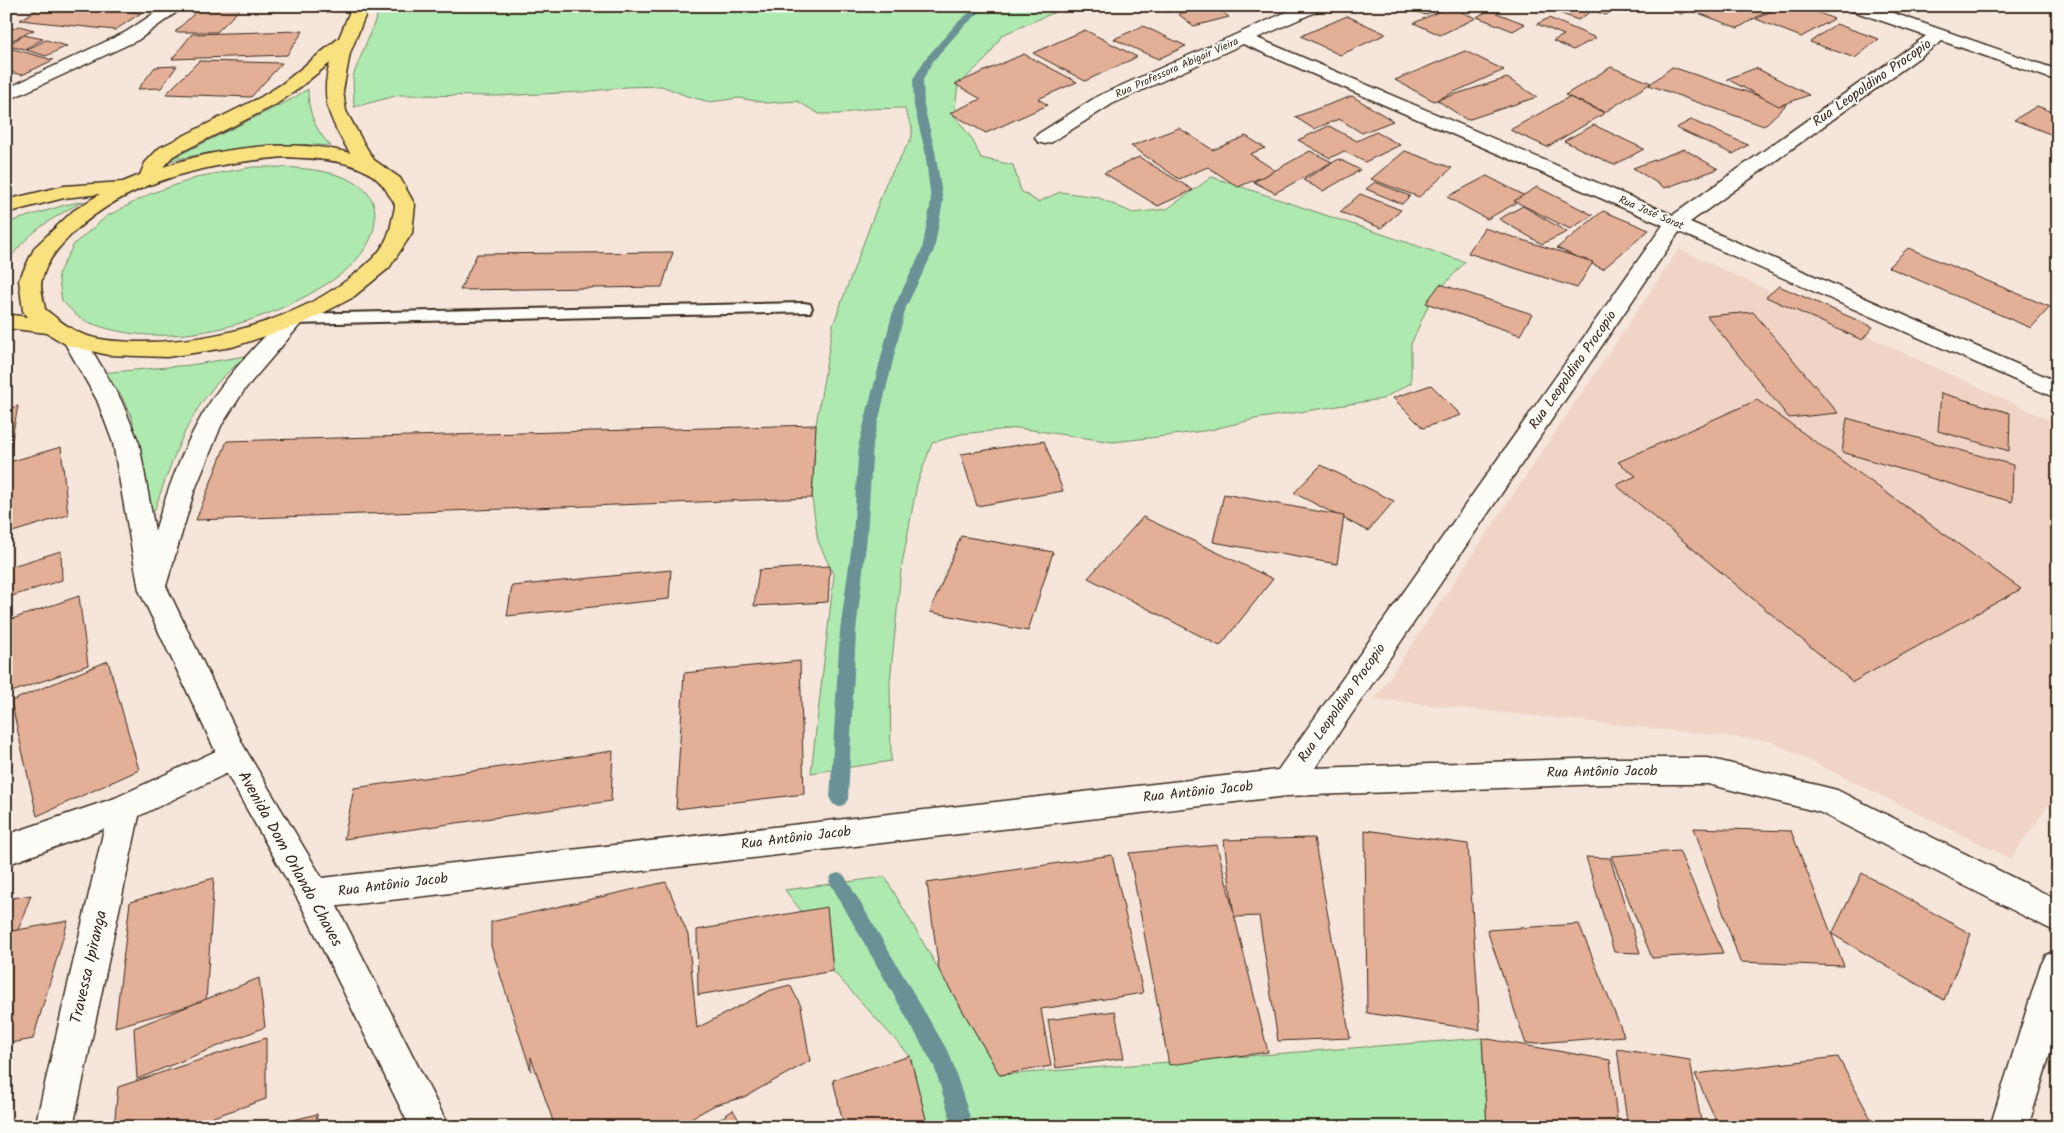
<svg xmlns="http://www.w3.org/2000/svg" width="2064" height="1133" font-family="Kalam,sans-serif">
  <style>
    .built { fill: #f0d5c6 }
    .green { fill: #aeeab0; stroke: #748a67 }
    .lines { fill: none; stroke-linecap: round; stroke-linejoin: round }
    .stream { fill: #699196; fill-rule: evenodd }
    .building { fill: #e3af97; stroke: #3b2a1e }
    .service-casing { stroke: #3b2a1e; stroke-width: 4 }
    .minor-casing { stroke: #3b2a1e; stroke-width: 3 }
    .secondary-casing { stroke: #3b2a1e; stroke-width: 3 }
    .primary-casing { stroke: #3b2a1e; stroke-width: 3 }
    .service { fill: #fdfcf7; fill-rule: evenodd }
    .minor { fill: #fdfcf7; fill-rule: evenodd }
    .secondary { fill: #fdfcf7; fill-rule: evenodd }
    .primary { fill: #fae180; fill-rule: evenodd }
    .labels { text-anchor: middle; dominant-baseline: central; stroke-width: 4; stroke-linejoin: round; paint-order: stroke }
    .far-street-label { font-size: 11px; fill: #3b2a1e; stroke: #fdfcf7 }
    .street-label { font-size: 14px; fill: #3b2a1e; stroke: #fdfcf7 }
    .near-street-label { font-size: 16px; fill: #3b2a1e; stroke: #fdfcf7 }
  </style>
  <rect width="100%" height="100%" fill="#f5e5da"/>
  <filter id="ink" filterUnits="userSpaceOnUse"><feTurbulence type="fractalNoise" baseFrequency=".02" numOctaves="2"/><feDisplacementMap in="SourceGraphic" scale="10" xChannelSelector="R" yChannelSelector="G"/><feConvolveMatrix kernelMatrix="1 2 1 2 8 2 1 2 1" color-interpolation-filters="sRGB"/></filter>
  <g filter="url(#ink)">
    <polygon class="built" points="1679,249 2058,424 2058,791 2011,859 1770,741 1375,699"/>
    <g class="green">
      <polygon points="381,6 1069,6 1002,35 987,58 958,85 954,115 972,139 981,158 1013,165 1021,191 1038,202 1060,192 1097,197 1133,213 1167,209 1212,177 1465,262 1431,299 1411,344 1411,383 1382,399 1255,419 1210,430 1166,436 1113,442 1018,428 961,434 932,443 917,484 901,570 890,682 891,761 811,773 834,576 818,541 812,498 816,425 833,325 886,183 912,137 912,127 904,108 865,109 840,114 819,114 797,101 767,103 739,98 710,102 687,96 662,86 626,87 582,92 496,96 399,95 354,107 353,76"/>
      <path d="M308,89C308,112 315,130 331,146C276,141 219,149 165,162L292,99Z"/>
      <path d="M253,167C288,167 378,165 375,218C375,233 368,246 358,258C345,274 324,286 306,296C243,330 157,350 88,322C78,319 69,307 62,301L58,274L74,244L107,216L152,193L202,176Z"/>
      <path d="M84,201C55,216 22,235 6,266V223L65,205Z"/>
      <path d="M246,356C233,368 218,380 208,394C180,430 167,477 151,519L132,418L121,395L101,373L190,365Z"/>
      <polygon points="885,877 1000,1075 1482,1038 1487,1127 928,1127 910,1056 833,971 827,908 802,912 785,890"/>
    </g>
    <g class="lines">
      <g class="stream">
        <polygon points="977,6 987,6 963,27 933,61 923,79 924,106 935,151 943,201 934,250 906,307 873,443 867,536 856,631 848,799 845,804 839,807 833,804 830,799 840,631 853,536 859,443 894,307 922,250 931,201 925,151 914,106 913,79 926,58 957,23"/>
        <polygon points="838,873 844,875 950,1055 973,1127 953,1127 934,1066 829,881 832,875"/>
      </g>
    </g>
    <g class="building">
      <polygon points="43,6 81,6 141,13 115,30 20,20"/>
      <polygon points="1160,6 1195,6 1166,12"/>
      <polygon points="1211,6 1215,6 1229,17 1194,26 1178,14"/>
      <polygon points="1399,6 1439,6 1426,15"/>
      <polygon points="1454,6 1481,6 1469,12"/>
      <polygon points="1541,6 1573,6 1590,12 1578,20"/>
      <polygon points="1582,6 1621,6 1606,15"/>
      <polygon points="1660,6 1694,6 1681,14"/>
      <polygon points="1697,6 1776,6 1738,28 1690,10"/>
      <polygon points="1781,6 1802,6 1834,19 1801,37 1756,19"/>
      <polygon points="201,7 241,8 217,32 175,32"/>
      <polygon points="1449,7 1476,18 1440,35 1414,23"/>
      <polygon points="1489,10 1525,24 1513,31 1477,17"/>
      <polygon points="1347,16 1386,34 1340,55 1301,36"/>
      <polygon points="1549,18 1596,38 1573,50 1553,41 1564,35 1537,24"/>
      <polygon points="1836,24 1879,39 1855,58 1810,42"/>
      <polygon points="19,26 34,30 6,43 6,32"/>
      <polygon points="1143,26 1186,46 1158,59 1114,39"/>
      <polygon points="1085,30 1137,57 1085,81 1033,53"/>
      <polygon points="303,31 287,55 172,59 192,34"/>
      <polygon points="24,35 43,39 25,49 6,46"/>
      <polygon points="46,40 67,46 46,56 26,50"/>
      <polygon points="6,47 53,60 22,75 6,71"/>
      <polygon points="1465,51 1504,70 1434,101 1395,80"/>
      <polygon points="1024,54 1077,82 1038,99 1048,105 986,133 950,113 981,99 955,84"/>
      <polygon points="199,61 282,63 251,97 166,94"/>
      <polygon points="177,66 161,88 138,89 155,67"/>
      <polygon points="1611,67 1651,83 1605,112 1565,95"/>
      <polygon points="1672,67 1786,105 1764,126 1649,85"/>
      <polygon points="1756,68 1809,95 1779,106 1727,79"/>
      <polygon points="1507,78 1537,97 1467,120 1437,100"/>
      <polygon points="1352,96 1393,121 1362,133 1339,119 1314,129 1295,117"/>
      <polygon points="1569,97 1605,113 1547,147 1510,130"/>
      <polygon points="2037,106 2058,114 2058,137 2014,120"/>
      <polygon points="1691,120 1748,145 1733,154 1676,128"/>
      <polygon points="1594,125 1644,149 1614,165 1564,141"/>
      <polygon points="1329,126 1357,141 1376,132 1400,145 1365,162 1344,151 1330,158 1298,140"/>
      <polygon points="1179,128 1213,150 1246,136 1265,148 1250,154 1276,171 1238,187 1208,167 1179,179 1131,146"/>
      <polygon points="1684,149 1718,169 1665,188 1633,168"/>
      <polygon points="1310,151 1332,162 1275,193 1254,182"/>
      <polygon points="1405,151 1452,168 1419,197 1371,179"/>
      <polygon points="1139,157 1193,190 1158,206 1104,173"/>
      <polygon points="1339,159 1360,170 1323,191 1303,180"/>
      <polygon points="1487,176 1527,197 1487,219 1447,197"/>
      <polygon points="1375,182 1410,196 1402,204 1366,189"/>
      <polygon points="1537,187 1593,215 1570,229 1514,201"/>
      <polygon points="1360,194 1401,210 1381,228 1340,212"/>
      <polygon points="1523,206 1567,232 1542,244 1499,219"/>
      <polygon points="1603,211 1649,230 1603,269 1557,248"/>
      <polygon points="1484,228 1593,262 1577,288 1468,253"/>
      <polygon points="1908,248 2050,307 2031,328 1888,267"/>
      <polygon points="673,252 662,287 460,290 477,254"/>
      <polygon points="1440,284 1532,314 1520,335 1426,303"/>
      <polygon points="1779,286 1873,327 1862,340 1766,297"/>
      <polygon points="1753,312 1838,413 1789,418 1707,316"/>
      <polygon points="1431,385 1461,415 1423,428 1393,398"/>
      <polygon points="1941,393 2010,413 2009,451 1938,431"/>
      <polygon points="1757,400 2021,589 1853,682 1616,485 1636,476 1618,462"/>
      <polygon points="18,406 11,443 6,444 6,409"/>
      <polygon points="1847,418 2013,465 2012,502 1842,452"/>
      <polygon points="816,425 812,498 196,520 227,441"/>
      <polygon points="1044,441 1063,491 977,506 961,454"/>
      <polygon points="61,447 68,515 6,534 6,463"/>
      <polygon points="1321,465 1394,501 1368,531 1294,493"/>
      <polygon points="1224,494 1344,516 1337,564 1213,542"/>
      <polygon points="1143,517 1273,579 1220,646 1088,578"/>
      <polygon points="961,536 1053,552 1028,631 930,612"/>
      <polygon points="61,551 62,580 6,598 6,568"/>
      <polygon points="830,566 828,602 754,606 759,570"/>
      <polygon points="671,570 669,599 507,616 512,586"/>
      <polygon points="79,596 88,665 6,694 6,621"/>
      <polygon points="108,661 139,770 37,816 11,701"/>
      <polygon points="800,661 804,794 676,809 684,673"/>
      <polygon points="613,751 611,801 344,839 354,788"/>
      <polygon points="1694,828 1791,831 1844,966 1740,962"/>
      <polygon points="1365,830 1468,844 1480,1030 1367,1013"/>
      <polygon points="1314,838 1350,1038 1278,1041 1259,916 1234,917 1224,840"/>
      <polygon points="1217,845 1268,1052 1169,1065 1129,853"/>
      <polygon points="1679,851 1723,953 1652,958 1611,856"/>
      <polygon points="1112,855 1143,993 1041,1009 1051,1066 1000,1075 939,970 927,883"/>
      <polygon points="1586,857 1610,858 1640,953 1614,952"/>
      <polygon points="1862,873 1971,934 1944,1000 1832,934"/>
      <polygon points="214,878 206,1001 115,1027 130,902"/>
      <polygon points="666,882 688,935 697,1028 771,990 790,985 801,1006 810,1061 744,1097 715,1105 675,1127 555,1127 531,1057 531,1071 491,946 491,922"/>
      <polygon points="31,895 18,930 6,932 6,899"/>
      <polygon points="827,907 833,971 698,995 697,930"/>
      <polygon points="68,921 33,1039 6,1044 6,932"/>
      <polygon points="1579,924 1624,1036 1526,1044 1487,930"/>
      <polygon points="259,978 265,1027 137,1079 134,1028"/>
      <polygon points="1115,1011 1124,1058 1056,1068 1048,1020"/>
      <polygon points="266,1038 266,1099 184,1127 114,1127 118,1087"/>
      <polygon points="1482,1038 1610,1060 1618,1127 1487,1127"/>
      <polygon points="1617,1049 1690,1060 1702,1127 1668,1127 1627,1121"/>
      <polygon points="910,1056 928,1127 844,1127 833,1080"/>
      <polygon points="1838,1057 1873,1123 1847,1127 1719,1127 1695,1074"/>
      <polygon points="733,1110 743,1127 709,1127"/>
      <polygon points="317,1114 316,1127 266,1127"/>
    </g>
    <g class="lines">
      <g class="service-casing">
        <polygon id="service" points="804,303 810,304 812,308 810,312 294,324 288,323 286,319 288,315 294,314"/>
      </g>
      <g class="minor-casing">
        <g id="minor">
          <polygon points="165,6 185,6 138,40 6,101 6,89 126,32"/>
          <polygon points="1300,6 1322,6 1320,10 1257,38 1673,215 1926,36 1850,10 1848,6 1873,6 2058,70 2058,81 1942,41 1690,222 2058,382 2058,399 1679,232 1315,768 1604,758 1708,758 1837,790 2058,900 2058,933 1819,812 1708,784 1604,784 1287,796 313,909 301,905 296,894 301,883 313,879 1278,770 1663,225 1243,44 1112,104 1052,142 1045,144 1038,142 1035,138 1038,134 1098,96"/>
          <polygon points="233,743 244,747 249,756 244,765 139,816 73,1127 35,1127 104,829 6,865 6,835 115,798"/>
          <polygon points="2058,950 2058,1027 2028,1127 1990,1127 2040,967 2046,955"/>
        </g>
      </g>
      <g class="secondary-casing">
        <path id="secondary" d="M294,312L302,314L305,319L245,389L221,426L194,492L166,586L244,747L325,883L449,1127H410L301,905L222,765L139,590L113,443L97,400L63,340L67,335L75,333L83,335L121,400L139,443L155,531C169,486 185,440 211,401C232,369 260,342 286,314Z"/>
      </g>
      <g class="primary-casing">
        <path id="primary" d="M352,6H369L350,53L343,91L346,111L363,142L374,160L400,178L415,205L412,233L389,268L352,298L302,324L232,347L167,357L108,355L67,345L47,333L6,328V314L27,317L23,311L19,280L35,247L73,211L100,194L64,198L6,213V200L64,186L123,182L140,175L145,163L159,148L261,97L282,84L339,38ZM330,63C319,100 331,122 350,153C294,138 218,147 163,167L173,156L275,105L294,92ZM284,157C319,159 371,158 389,195C391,197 394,202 395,205C395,209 393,215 392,220C390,234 383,249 372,259C313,317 215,344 135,342C117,341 99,341 82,334C68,328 56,318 45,309C44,300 39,287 42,279C47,259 60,246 74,232C130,179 209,164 284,157Z"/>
      </g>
      <use href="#service" class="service"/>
      <use href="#minor" class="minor"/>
      <use href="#secondary" class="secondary"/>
      <use href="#primary" class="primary"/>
    </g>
  </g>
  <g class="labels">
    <g class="far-street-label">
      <text transform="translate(1177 68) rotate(-24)">Rua Professora Abigair Vieira</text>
      <text transform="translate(1651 213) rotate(23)">Rua José Sarat</text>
    </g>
    <g class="street-label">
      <text transform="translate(1872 83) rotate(-35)">Rua Leopoldino Procopio</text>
      <text transform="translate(1573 370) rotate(-55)">Rua Leopoldino Procopio</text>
      <text transform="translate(1342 703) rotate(-55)">Rua Leopoldino Procopio</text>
      <text transform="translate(1602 772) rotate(-1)">Rua Antônio Jacob</text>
      <text transform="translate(1198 792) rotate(-6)">Rua Antônio Jacob</text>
      <text transform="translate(796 838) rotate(-7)">Rua Antônio Jacob</text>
      <text transform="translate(393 885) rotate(-7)">Rua Antônio Jacob</text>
    </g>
    <g class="near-street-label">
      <text transform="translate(290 859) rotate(61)">Avenida Dom Orlando Chaves</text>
      <text transform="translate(89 967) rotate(-77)">Travessa Ipiranga</text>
    </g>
  </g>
  <rect width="2064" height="1133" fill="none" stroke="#fdfcf7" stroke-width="25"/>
  <rect x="12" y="12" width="2039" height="1108" fill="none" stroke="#3b2a1e" stroke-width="2" filter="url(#ink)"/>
</svg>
